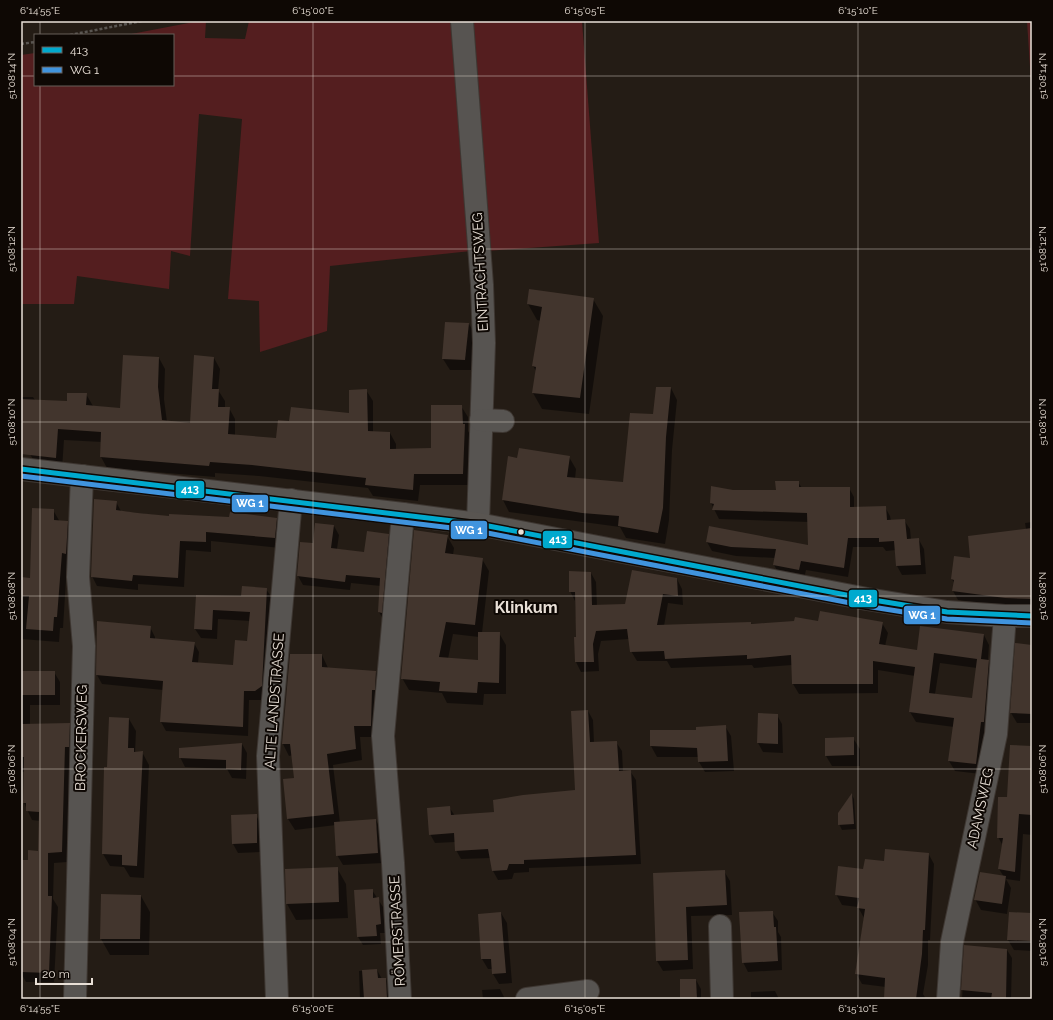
<svg xmlns="http://www.w3.org/2000/svg" width="1053" height="1020" font-family="Raleway,sans-serif">
  <style>
    .green { fill: #541e1f }
    .shadow { fill: #0007; fill-rule: evenodd }
    .building { fill: #42352d; fill-rule: evenodd }
    .lines { fill: none; stroke-linecap: round; stroke-linejoin: round }
    .minor-casing { stroke: #3e3732; stroke-width: 24 }
    .major-casing { stroke: #3e3732; stroke-width: 24 }
    .path { stroke: #595551; stroke-width: 2.5; stroke-dasharray: 3 2; stroke-linecap: butt }
    .minor { stroke: #575451; stroke-width: 22 }
    .major { stroke: #595551; stroke-width: 22 }
    .bus-1-casing { stroke: #0e0804; stroke-width: 8 }
    .bus-2-casing { stroke: #0e0804; stroke-width: 8 }
    .bus-1 { stroke: #00a9ce; stroke-width: 5 }
    .bus-2 { stroke: #4094de; stroke-width: 5 }
    .ticks { fill: none; stroke: #e9e0d7; stroke-width: 1; stroke-opacity: 0.45 }
    .bus-dot { fill: #e9e0d7; stroke: #0e0804; stroke-width: 1.5 }
    .labels { text-anchor: middle; dominant-baseline: central; stroke-width: 4; stroke-linejoin: round; paint-order: stroke }
    .street-label { font-size: 14px; fill: #e9e0d7; stroke: #0e0804 }
    .quarter-label { font-size: 16px; font-weight: bold; fill: #e9e0d7; stroke: #0e0804 }
    .line-badge { stroke: #0e0804; stroke-width: 1.5 }
    .badge-label { font-size: 11px; text-anchor: middle; font-weight: bold; fill: #fff }
    .neatline { fill: none; stroke: #e9e0d7; stroke-width: 1.5 }
    .ticks-label { font-size: 10px; text-anchor: middle; fill: #e9e0d7 }
  </style>
  <rect width="100%" height="100%" fill="#241c15"/>
  <g class="green">
    <polygon points="199,21 206,21 205,38 245,39 249,21 457,21 471,251 330,266 327,331 260,352 259,301 228,299 242,119 199,114 190,256 171,251 169,289 77,276 74,304 21,304 21,55 35,53 35,85 173,85 173,35 126,35"/>
    <polygon points="468,21 582,21 599,243 486,251"/>
    <polygon points="1027,21 1032,21 1032,98"/>
  </g>
  <g class="shadow">
    <polygon points="593,299 603,316 589,414 542,409 533,393 536,371 533,366 541,321 537,320 528,304"/>
    <polygon points="446,323 469,324 475,334 471,370 450,370 443,359"/>
    <polygon points="159,358 165,369 164,399 167,422 191,424 214,358 220,369 218,390 225,401 225,408 229,408 235,419 235,436 277,439 290,422 350,414 366,390 373,401 373,432 390,433 396,444 396,450 432,449 461,406 468,417 468,431 471,436 469,485 420,485 418,501 373,496 368,488 259,476 215,473 215,477 107,468 101,457 102,442 64,440 62,469 36,465 30,454 21,429 21,397 33,397 35,400 68,402 86,394 93,406 121,409"/>
    <polygon points="671,388 677,400 672,450 669,520 665,544 626,538 620,527 509,512 503,500 518,459 569,457 576,469 575,479 624,483 654,415"/>
    <polygon points="798,482 802,488 849,488 854,497 854,508 885,507 890,516 891,521 904,520 910,529 911,540 919,540 924,549 926,574 902,575 897,566 896,550 886,551 883,547 853,547 848,577 806,570 804,579 779,574 774,565 775,558 736,556 712,551 707,542 809,546 809,522 719,519 711,503 732,491 777,491"/>
    <polygon points="116,502 121,511 170,517 276,519 282,529 280,548 211,541 211,552 186,550 184,587 138,584 138,590 97,586 92,576"/>
    <polygon points="53,510 60,522 67,522 74,533 72,564 67,564 63,628 60,628 59,642 21,639 21,586 31,579"/>
    <polygon points="1032,522 1032,608 1011,607 958,600 953,591 954,583 952,579 971,560 1026,529 1025,523"/>
    <polygon points="334,526 339,535 337,549 365,553 388,535 393,543 384,621 379,612 381,586 351,583 350,590 303,585 298,576 301,543 313,544"/>
    <path d="M447,536L454,548L453,555L482,559L489,571L482,633H499L506,645V694H484L483,705L447,703L442,693L409,690L402,678ZM453,634L479,637V661L448,659Z"/>
    <path d="M591,573L596,582L597,606L626,605L677,579L682,589L683,605L668,603L664,626L819,622L882,623L888,633L885,646L918,651L984,635L989,645L988,660L994,670L981,774L955,771L949,761L954,727L916,722L910,712L915,676L878,670V693L799,694L793,684L792,665L754,668L752,665L671,668L667,661H637L631,651L629,639L601,641L598,654L599,671L581,672L576,662L577,638L575,601L570,591ZM940,663L977,668L973,699L935,694Z"/>
    <polygon points="266,589 272,598 267,695 261,700 249,700 248,736 166,731 161,722 163,690 102,684 97,675 150,627 155,637 155,640 194,643 199,652 198,663 234,666 248,642 250,621 218,619 217,639 201,638 195,629 197,596 242,598"/>
    <polygon points="1016,644 1032,646 1032,723 1017,723 1011,713"/>
    <polygon points="291,655 322,655 328,668 376,672 382,683 377,737 360,737 362,760 333,765 340,823 376,820 381,830 383,863 343,865 337,855 336,825 295,830 288,819 295,779 293,755 289,756 283,744"/>
    <polygon points="21,672 54,672 60,682 60,705 30,705 30,725 69,724 75,734 70,757 67,862 54,863 53,899 58,907 54,982 26,982 21,973 21,861 29,861 39,852 40,821 32,820 24,803 25,772 21,772"/>
    <polygon points="588,711 593,720 594,743 616,742 622,751 623,771 630,771 636,780 641,864 529,868 529,872 514,873 512,879 498,880 493,871 491,858 461,859 456,850 455,842 435,843 430,834 449,807 455,816 495,813 576,791"/>
    <polygon points="759,714 777,715 782,724 783,753 763,752 758,743"/>
    <polygon points="129,719 136,731 135,753 142,752 149,765 144,878 130,877 124,867 110,866 103,854 108,768"/>
    <polygon points="725,726 731,736 734,771 705,772 699,762 698,757 657,757 651,746 651,731 697,731"/>
    <polygon points="1032,728 1032,835 1023,834 1020,881 1006,879 1011,888 1007,914 981,910 975,899 1004,877 999,869 1003,846 998,837 1007,798 1031,747"/>
    <polygon points="853,738 860,749 860,766 832,766 826,756"/>
    <polygon points="242,744 247,753 246,779 232,778 227,769 185,767 180,757"/>
    <polygon points="852,795 854,799 856,829 842,830 839,824"/>
    <polygon points="256,815 261,825 262,852 238,853 233,844"/>
    <polygon points="928,853 934,864 930,940 928,940 928,965 923,994 926,999 885,999 886,987 862,984 856,973 864,918 858,907 842,905 836,894 864,870 885,862"/>
    <polygon points="337,868 346,884 348,918 296,920 287,904"/>
    <polygon points="724,871 730,881 732,915 691,916 693,969 663,971 657,961 654,874"/>
    <polygon points="372,890 383,907 385,933 380,933 381,944 363,945 358,937"/>
    <polygon points="141,896 150,912 149,955 110,955 101,939"/>
    <polygon points="772,912 778,921 778,932 781,937 782,970 748,972 743,962"/>
    <polygon points="501,913 507,923 512,983 499,984 493,974 493,969 488,969 482,959 479,915"/>
    <polygon points="1032,914 1032,951 1014,950 1008,940"/>
    <polygon points="965,946 1007,950 1012,958 1011,999 962,999"/>
    <polygon points="377,970 382,979 386,979 391,988 392,999 360,999 359,971"/>
    <polygon points="696,980 701,989 701,999 681,999"/>
    <polygon points="500,989 505,999 483,999 482,990"/>
    <polygon points="775,991 779,999 751,999 751,992"/>
  </g>
  <g class="building">
    <polygon points="529,289 594,298 580,398 532,393 536,367 532,366 542,307 527,304"/>
    <polygon points="445,322 469,323 465,360 442,359"/>
    <polygon points="123,355 159,357 158,387 162,420 190,423 194,355 214,357 212,389 219,389 218,407 230,407 228,434 276,438 278,420 289,421 291,407 349,413 349,390 367,389 368,431 390,432 390,449 431,448 431,405 462,405 463,424 465,424 463,474 414,474 413,490 365,485 366,478 252,465 210,462 209,466 100,457 101,432 58,429 56,458 21,454 21,399 67,401 67,393 87,393 86,405 120,408"/>
    <polygon points="656,387 671,387 666,437 663,508 658,533 618,526 619,516 582,513 502,500 508,456 517,458 519,448 570,456 567,477 623,482 630,413 653,414"/>
    <polygon points="775,481 799,481 799,487 850,487 850,507 886,506 887,520 905,519 907,539 919,538 921,565 896,566 894,541 879,542 879,538 848,538 844,568 801,561 799,570 773,565 776,549 731,547 706,542 709,526 808,545 807,513 712,510 714,504 710,503 711,486 733,490 776,490"/>
    <polygon points="94,499 117,501 116,510 138,513 169,516 169,514 229,517 230,512 277,518 275,538 206,532 206,542 180,541 178,578 133,575 132,581 91,577"/>
    <polygon points="32,508 54,509 54,520 68,521 66,554 62,553 57,617 54,617 53,631 26,629 29,596 21,596 21,577 30,578"/>
    <polygon points="315,523 334,525 331,548 364,552 367,531 389,534 382,613 378,612 380,578 346,575 345,582 297,576 300,542 313,543"/>
    <polygon points="1032,528 1032,599 1005,598 952,591 954,580 951,579 954,556 970,558 968,536"/>
    <polygon points="414,530 448,535 445,553 483,558 475,625 446,622 439,657 478,660 478,632 500,632 499,683 478,682 477,693 439,691 440,682 401,679"/>
    <path d="M632,570L677,578L678,596L663,594L657,625L751,622V624L794,621L795,617L818,621L820,611L883,622L879,644L917,650L920,626L984,634L981,659L989,660L984,722H981L976,764L948,761L954,718L909,712L915,667L873,661V684H792L791,655L747,659V655L665,659L664,651L630,652L627,629L596,631L593,644L594,662H575L574,637H576L575,592H569V571L591,572L592,605L625,604ZM934,653L977,659L972,698L929,693Z"/>
    <polygon points="242,586 267,588 262,686 255,691 244,691 243,727 160,722 163,681 96,675 97,621 151,626 150,638 195,642 192,662 233,665 235,640 247,641 250,612 213,610 212,630 194,629 196,595 241,596"/>
    <polygon points="1015,643 1032,645 1032,714 1010,713"/>
    <polygon points="290,654 322,654 322,667 376,671 375,690 372,690 371,726 354,726 356,749 327,754 334,814 287,819 283,779 294,778 290,744 282,744"/>
    <rect x="21" y="671" width="34" height="24"/>
    <polygon points="588,710 590,742 617,741 619,771 631,770 636,855 524,860 524,864 509,864 507,870 492,871 488,849 455,851 454,833 429,835 427,808 450,806 451,815 494,812 493,800 523,795 575,790 571,711"/>
    <polygon points="758,713 778,714 778,744 757,743"/>
    <polygon points="109,717 129,718 128,748 134,748 134,752 143,751 137,866 122,865 122,855 102,854 104,767 107,767"/>
    <polygon points="70,723 69,747 65,747 62,852 48,853 48,896 52,896 49,973 21,972 21,860 28,860 28,850 38,851 39,812 26,811 26,803 23,803 24,757 21,757 21,724"/>
    <polygon points="726,725 728,761 698,762 697,748 650,746 650,730 696,730 696,727"/>
    <polygon points="854,737 854,755 825,756 825,738"/>
    <polygon points="242,743 241,770 226,769 226,760 179,758 179,748"/>
    <polygon points="1010,745 1032,746 1032,815 1019,814 1015,872 998,869 1003,838 997,838 998,797 1007,797"/>
    <polygon points="852,793 854,824 838,825 838,813"/>
    <polygon points="257,814 257,843 232,844 231,815"/>
    <polygon points="376,819 378,853 336,856 334,822"/>
    <polygon points="885,849 929,853 925,930 923,930 922,954 916,999 884,999 885,978 855,974 865,909 857,908 859,898 835,895 838,866 863,869 865,859 884,861"/>
    <polygon points="338,867 339,902 286,904 285,869"/>
    <polygon points="725,870 727,905 686,907 688,960 656,961 653,873"/>
    <polygon points="980,872 1006,876 1002,904 974,900"/>
    <polygon points="373,889 373,898 379,897 381,924 376,925 377,936 357,937 354,890"/>
    <polygon points="101,894 141,895 140,939 100,939"/>
    <polygon points="773,911 774,927 776,927 778,961 742,963 739,912"/>
    <polygon points="501,912 506,973 492,974 491,959 481,959 478,914"/>
    <polygon points="1009,912 1032,913 1032,941 1007,940"/>
    <polygon points="964,945 1007,949 1006,999 991,999 992,993 961,990"/>
    <polygon points="377,969 378,978 386,978 387,999 364,999 362,970"/>
    <polygon points="680,979 696,979 697,999 680,999"/>
  </g>
  <g class="lines">
    <g class="minor-casing">
      <g id="minor">
        <polyline points="462,21 482,285 484,343 478,524"/>
        <polyline points="481,420 503,421"/>
        <polyline points="720,926 722,999"/>
        <polyline points="75,999 84,646 78,577 82,476"/>
        <polyline points="277,999 268,756 291,500"/>
        <polyline points="400,999 393,863 383,736 403,514"/>
        <polyline points="527,999 588,991"/>
        <polyline points="948,999 952,942 996,734 1005,616"/>
      </g>
    </g>
    <g class="major-casing">
      <polyline id="major" points="21,469 403,514 478,524 867,599 947,612 1005,616 1032,616"/>
    </g>
    <g class="path">
      <polyline points="70,35 142,21"/>
      <polyline points="21,44 35,42"/>
    </g>
    <use href="#minor" class="minor"/>
    <use href="#major" class="major"/>
    <g class="bus-1-casing">
      <polyline id="bus-1" points="21,469 478,524 867,599 947,612 1032,616"/>
    </g>
    <g class="bus-2-casing">
      <polyline id="bus-2" points="21,476 477,531 866,606 947,619 1032,623"/>
    </g>
    <use href="#bus-1" class="bus-1"/>
    <use href="#bus-2" class="bus-2"/>
  </g>
  <path class="ticks" d="M40,21V35M313,21V999M585,21V999M858,21V999M21,76H35M173,76H1032M40,85V999M21,249H1032M21,422H1032M21,596H1032M21,769H1032M21,942H1032"/>
  <circle class="bus-dot" cx="521" cy="532" r="3.5"/>
  <g class="labels">
    <g class="street-label">
      <text transform="translate(480 272) rotate(-93)">EINTRACHTSWEG</text>
      <text transform="translate(274 701) rotate(-86)">ALTE LANDSTRASSE</text>
      <text transform="translate(81 738) rotate(-89)">BROCKERSWEG</text>
      <text transform="translate(980 808) rotate(-78)">ADAMSWEG</text>
      <text transform="translate(397 931) rotate(-93)">RÖMERSTRASSE</text>
    </g>
    <g class="quarter-label">
      <text x="526" y="607">Klinkum</text>
    </g>
  </g>
  <g class="line-badge">
    <rect x="175" y="480" width="30" height="19" rx="4" fill="#00a9ce"/>
    <rect x="231" y="494" width="38" height="19" rx="4" fill="#4094de"/>
    <rect x="450" y="520" width="38" height="20" rx="4" fill="#4094de"/>
    <rect x="542" y="530" width="31" height="19" rx="4" fill="#00a9ce"/>
    <rect x="848" y="589" width="30" height="19" rx="4" fill="#00a9ce"/>
    <rect x="903" y="605" width="38" height="20" rx="4" fill="#4094de"/>
  </g>
  <g class="badge-label">
    <text x="190" y="493">413</text>
    <text x="250" y="507">WG 1</text>
    <text x="469" y="534">WG 1</text>
    <text x="558" y="543">413</text>
    <text x="863" y="602">413</text>
    <text x="922" y="619">WG 1</text>
  </g>
  <rect width="1053" height="1020" fill="none" stroke="#0e0804" stroke-width="44"/>
  <rect x="34" y="34" width="140" height="52" fill="#0e0804" stroke="#665e58"/>
  <rect x="42" y="47" width="20" height="6" fill="#00a9ce" stroke="#665e58"/>
  <text x="70" y="54" font-size="12" fill="#e9e0d7">413</text>
  <rect x="42" y="67" width="20" height="6" fill="#4094de" stroke="#665e58"/>
  <text x="70" y="74" font-size="12" fill="#e9e0d7">WG 1</text>
  <path d="M36 978v6h56v-6" fill="none" stroke="#e9e0d7" stroke-width="2"/>
  <text x="42" y="978" font-size="12" fill="#e9e0d7" stroke="#0e0804" stroke-width="3" paint-order="stroke">20 m</text>
  <rect x="22" y="22" width="1009" height="976" class="neatline"/>
  <g class="ticks-label">
    <text x="40" y="14">6°14'55"E</text>
    <text x="313" y="14">6°15'00"E</text>
    <text x="585" y="14">6°15'05"E</text>
    <text x="858" y="14">6°15'10"E</text>
    <text transform="translate(11 76) rotate(-90)" y="4">51°08'14"N</text>
    <text transform="translate(1042 76) rotate(-90)" y="4">51°08'14"N</text>
    <text transform="translate(11 249) rotate(-90)" y="4">51°08'12"N</text>
    <text transform="translate(1042 249) rotate(-90)" y="4">51°08'12"N</text>
    <text transform="translate(11 422) rotate(-90)" y="4">51°08'10"N</text>
    <text transform="translate(1042 422) rotate(-90)" y="4">51°08'10"N</text>
    <text transform="translate(11 596) rotate(-90)" y="4">51°08'08"N</text>
    <text transform="translate(1042 596) rotate(-90)" y="4">51°08'08"N</text>
    <text transform="translate(11 769) rotate(-90)" y="4">51°08'06"N</text>
    <text transform="translate(1042 769) rotate(-90)" y="4">51°08'06"N</text>
    <text transform="translate(11 942) rotate(-90)" y="4">51°08'04"N</text>
    <text transform="translate(1042 942) rotate(-90)" y="4">51°08'04"N</text>
    <text x="40" y="1012">6°14'55"E</text>
    <text x="313" y="1012">6°15'00"E</text>
    <text x="585" y="1012">6°15'05"E</text>
    <text x="858" y="1012">6°15'10"E</text>
  </g>
</svg>
